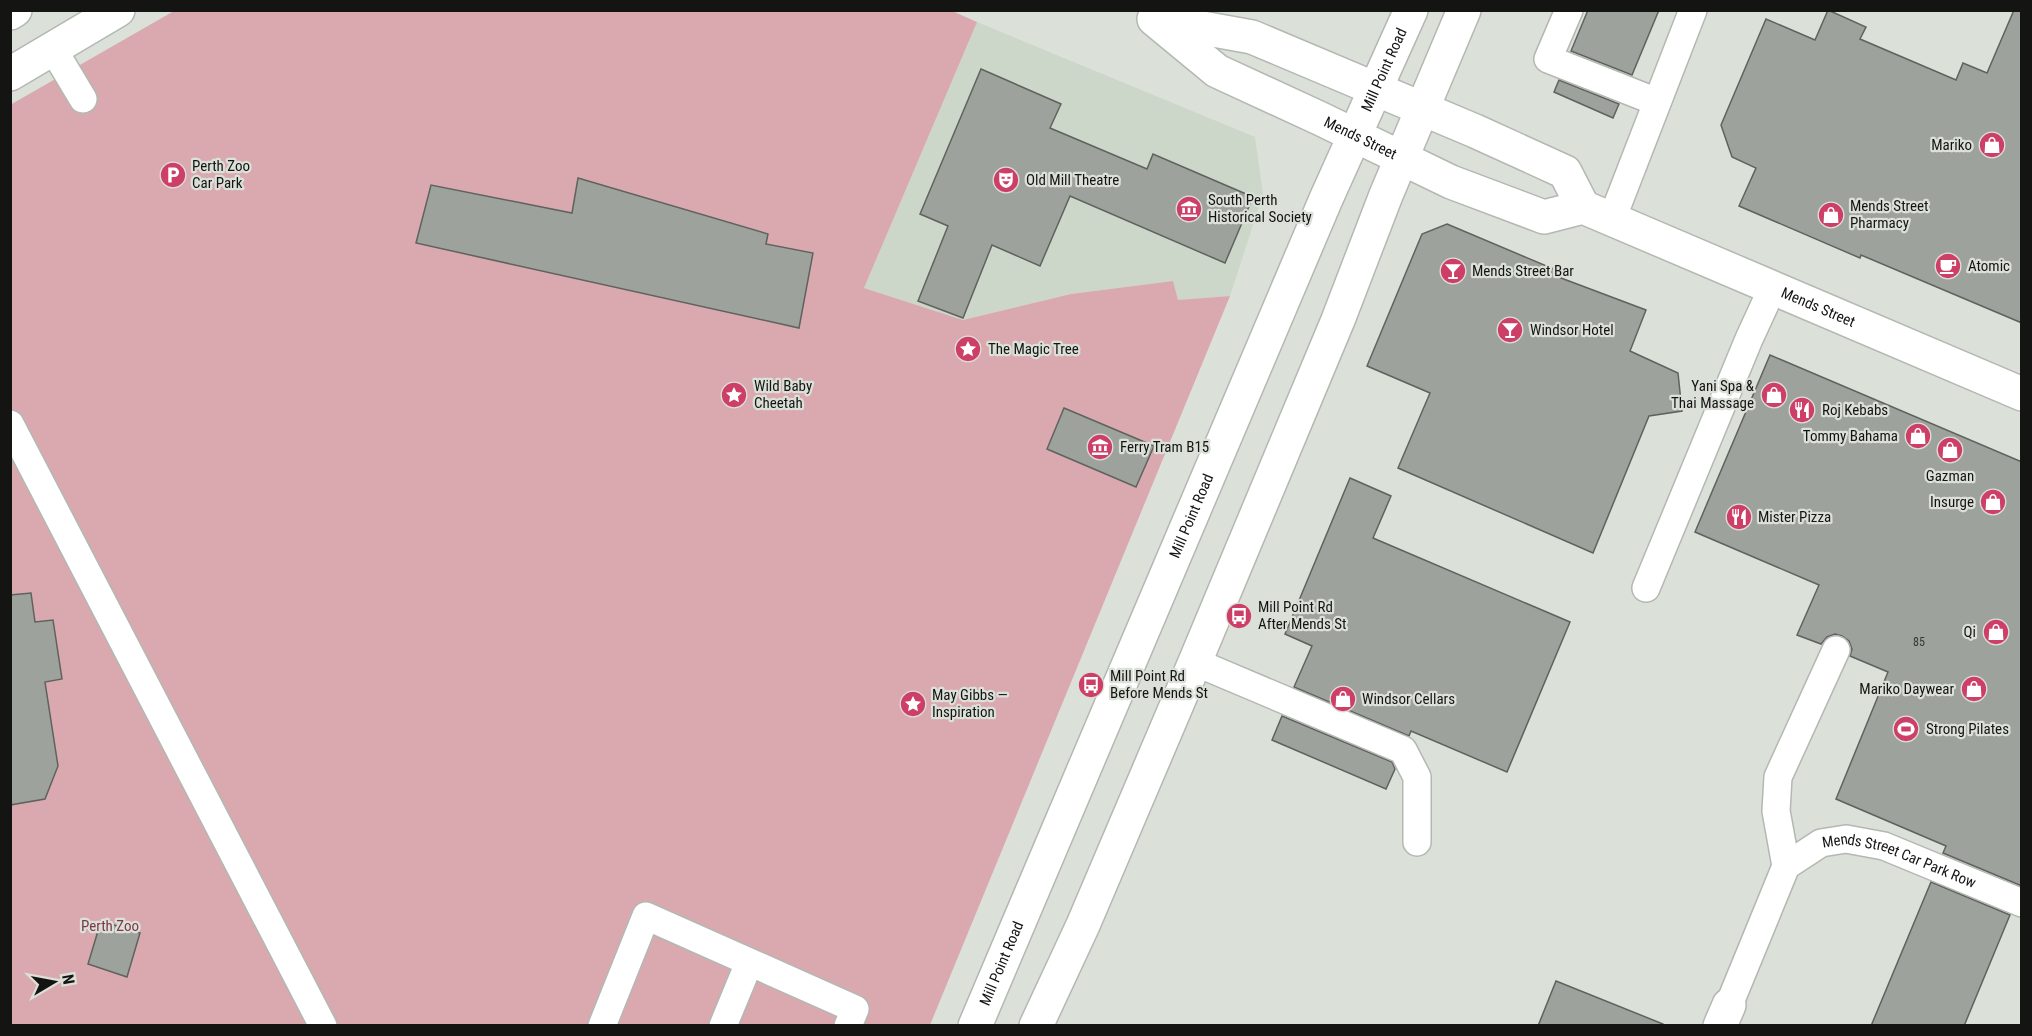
<svg xmlns="http://www.w3.org/2000/svg" width="2032" height="1036" font-family="'Roboto Condensed',sans-serif">
  <style>
    .built { fill: #ccd6c9 }
    .green { fill: #daa9b0 }
    .building { fill: #9da29c; stroke: #5f635d; stroke-width: 1.5 }
    .lines { fill: none; stroke-linecap: round; stroke-linejoin: round }
    .service-casing { stroke: #b3b8b2; stroke-width: 30 }
    .minor-casing { stroke: #b3b8b2; stroke-width: 36 }
    .secondary-casing { stroke: #b3b8b2; stroke-width: 36 }
    .service { stroke: #fff; stroke-width: 27 }
    .minor { stroke: #fff; stroke-width: 33 }
    .secondary { stroke: #fff; stroke-width: 33 }
    .labels { text-anchor: middle; dominant-baseline: central; stroke-width: 4.5; stroke-linejoin: round; paint-order: stroke }
    .number-label { font-size: 12px; fill: #363835 }
    .street-label { font-size: 15px; fill: #141513; stroke: #dbe0d9 }
    .poi-label { font-size: 15px; fill: #141513; stroke: #dbe0d9; text-anchor: start }
    .park-label { font-size: 15px; fill: #7f3848; stroke: #dbe0d9 }
  </style>
  <rect width="100%" height="100%" fill="#dbe0d9"/>
  <polygon class="built" points="977,22 1255,137 1263,194 1230,296 1178,300 1173,281 1071,294 963,320 864,288"/>
  <polygon class="green" points="950,10 977,22 864,288 963,320 1071,294 1173,281 1178,300 1230,296 930,1025 11,1025 10,105 174,11"/>
  <g class="building">
    <polygon points="1588,10 1659,10 1632,75 1571,51"/>
    <polygon points="1828,10 1866,27 1860,39 1956,80 1963,63 1987,73 2014,10 2022,10 2022,323 1861,255 1860,258 1739,206 1756,168 1732,157 1721,125 1766,19 1815,40"/>
    <polygon points="981,69 1061,104 1050,128 1147,169 1153,154 1253,197 1225,263 1070,196 1040,266 992,245 963,318 918,301 948,226 920,214"/>
    <polygon points="1559,80 1619,104 1613,118 1554,92"/>
    <polygon points="578,178 768,234 766,244 813,253 799,328 416,243 431,185 572,213"/>
    <polygon points="1447,224 1563,273 1561,278 1646,310 1630,351 1678,373 1682,411 1649,416 1593,553 1398,468 1430,393 1367,366 1422,234"/>
    <polygon points="1770,355 2022,462 2022,886 1943,853 1946,846 1836,799 1888,672 1850,656 1852,649 1849,641 1842,636 1835,634 1827,637 1821,644 1797,635 1819,585 1695,532"/>
    <polygon points="1064,408 1154,446 1136,487 1047,449"/>
    <polygon points="1350,478 1391,496 1373,538 1570,622 1507,772 1411,731 1409,736 1294,687 1312,646 1285,634"/>
    <polygon points="31,593 35,622 53,620 62,679 45,682 58,766 45,799 10,805 10,595"/>
    <polygon points="1282,716 1392,762 1395,769 1386,789 1272,740"/>
    <polygon points="1931,882 2010,915 1964,1026 1871,1026"/>
    <polygon points="101,921 140,933 127,977 88,964"/>
    <polygon points="1556,981 1663,1024 1663,1026 1538,1026"/>
  </g>
  <g class="lines">
    <g class="service-casing">
      <g id="service">
        <polyline points="1569,10 1548,59 1657,102"/>
        <polyline points="53,49 83,99"/>
        <polyline points="1612,219 1693,10"/>
        <polyline points="10,424 323,1026"/>
        <polyline points="1646,588 1749,339 1772,289"/>
        <polyline points="1195,662 1403,750 1417,777 1417,842"/>
        <polyline points="1786,866 1776,811 1778,777 1836,650"/>
        <path id="s1" d="M1729,1005L1786,866L1821,843L1846,839L1884,846L2022,903"/>
        <polyline points="602,1026 646,916 855,1009 848,1026"/>
        <polyline points="723,1026 749,963"/>
      </g>
    </g>
    <g class="minor-casing">
      <g id="minor">
        <path id="s2" d="M1154,19L1217,71L1319,118L1451,182L1544,217L1583,207L2022,394"/>
        <polyline points="1158,20 1252,37 1475,131 1565,172 1583,207"/>
        <polyline points="1720,1026 1729,1005"/>
      </g>
    </g>
    <g class="secondary-casing">
      <g id="secondary">
        <polyline points="10,13 15,10"/>
        <polyline points="10,74 118,10"/>
        <path id="s3" d="M975,1026L1326,199L1411,10"/>
        <polyline points="1036,1026 1083,925 1195,662 1338,320 1386,195 1464,10"/>
      </g>
    </g>
    <use href="#service" class="service"/>
    <use href="#minor" class="minor"/>
    <use href="#secondary" class="secondary"/>
  </g>
  <defs>
    <g id="shop-disc" transform="scale(1.35)"><circle r="9.5" fill="#ce3f67" stroke="#dbe0d9"/><path d="M-5-2.5h2.3a2.7 3.5 0 0 1 5.4 0H5L5.5 6h-11ZM-1.5-2.5h3a1.5 2.3 0 0 0-3 0Z" fill="#fff"/></g>
    <g id="parking-disc" transform="scale(1.35)"><circle r="9.5" fill="#ce3f67" stroke="#dbe0d9"/><path d="M-3.5-5.5H1a3.5 3.5 0 0 1 0 7H-1V5.5H-3.5ZM-1-3.4V-.6H.8a1.4 1.4 0 0 0 0-2.8Z" fill="#fff"/></g>
    <g id="theatre-disc" transform="scale(1.35)"><circle r="9.5" fill="#ce3f67" stroke="#dbe0d9"/><path d="M-5-5.5Q0-4 5-5.5V0Q5 5 0 6Q-5 5-5 0ZM-3.3-2.5H-1v1.5H-3.3ZM1-2.5H3.3v1.5H1ZM-2.8 1Q0 5.5 2.8 1Z" fill="#fff"/></g>
    <g id="museum-disc" transform="scale(1.35)"><circle r="9.5" fill="#ce3f67" stroke="#dbe0d9"/><path d="M0-6L6-3V-2H-6V-3ZM-5-1h2V3h-2ZM-1-1h2V3h-2ZM3-1h2V3H3ZM-6 4H6V6H-6Z" fill="#fff"/></g>
    <g id="cafe-disc" transform="scale(1.35)"><circle r="9.5" fill="#ce3f67" stroke="#dbe0d9"/><path d="M-5.5-4.5H6V0H3Q3 3.5 0 3.5H-2.5Q-5.5 3.5-5.5 0ZM3-3.2v2h1.7v-2ZM-6 4.5H4V6H-6Z" fill="#fff"/></g>
    <g id="bar-disc" transform="scale(1.35)"><circle r="9.5" fill="#ce3f67" stroke="#dbe0d9"/><path d="M-6-5H6L.8 .8V4.5H3.5V6h-7V4.5H-.8V.8Z" fill="#fff"/></g>
    <g id="sight-disc" transform="scale(1.35)"><circle r="9.5" fill="#ce3f67" stroke="#dbe0d9"/><path d="M0-6L1.8-2.2L6-1.7L2.9 1.2L3.7 5.4L0 3.3L-3.7 5.4L-2.9 1.2L-6-1.7L-1.8-2.2Z" fill="#fff"/></g>
    <g id="restaurant-disc" transform="scale(1.35)"><circle r="9.5" fill="#ce3f67" stroke="#dbe0d9"/><path d="M-5-6h1v4h1v-4h1v4h1v-4h1v5L-1.5 .5V6h-2V.5L-5-1ZM5-6V6H3V1.5H1.5Q1.5-4 5-6Z" fill="#fff"/></g>
    <g id="bus-disc" transform="scale(1.35)"><circle r="9.5" fill="#ce3f67" stroke="#dbe0d9"/><path d="M-5-6H5V4H4V6H2V4H-2V6H-4V4H-5ZM-3.5-4V0h7V-4ZM-3.5 1.2v1.5H-2V1.2ZM2 1.2v1.5H3.5V1.2Z" fill="#fff"/></g>
    <g id="stadium-disc" transform="scale(1.35)"><circle r="9.5" fill="#ce3f67" stroke="#dbe0d9"/><path d="M0-5a6.5 5 0 1 0 0 10a6.5 5 0 1 0 0-10ZM-3.5-1.8h7v3.6h-7Z" fill="#fff"/></g>
  </defs>
  <g fill-rule="evenodd">
    <use href="#shop-disc" x="1992" y="145"/>
    <use href="#parking-disc" x="173" y="175"/>
    <use href="#theatre-disc" x="1006" y="180"/>
    <use href="#museum-disc" x="1189" y="209"/>
    <use href="#shop-disc" x="1831" y="215"/>
    <use href="#cafe-disc" x="1948" y="266"/>
    <use href="#bar-disc" x="1453" y="271"/>
    <use href="#bar-disc" x="1510" y="330"/>
    <use href="#sight-disc" x="968" y="349"/>
    <use href="#sight-disc" x="734" y="395"/>
    <use href="#shop-disc" x="1774" y="395"/>
    <use href="#restaurant-disc" x="1802" y="410"/>
    <use href="#shop-disc" x="1918" y="436"/>
    <use href="#museum-disc" x="1100" y="447"/>
    <use href="#shop-disc" x="1950" y="450"/>
    <use href="#shop-disc" x="1993" y="502"/>
    <use href="#restaurant-disc" x="1739" y="517"/>
    <use href="#bus-disc" x="1239" y="616"/>
    <use href="#shop-disc" x="1996" y="632"/>
    <use href="#bus-disc" x="1091" y="685"/>
    <use href="#shop-disc" x="1974" y="689"/>
    <use href="#shop-disc" x="1343" y="699"/>
    <use href="#sight-disc" x="913" y="704"/>
    <use href="#stadium-disc" x="1906" y="729"/>
  </g>
  <g class="labels">
    <g class="number-label">
      <text x="1919" y="642">85</text>
    </g>
    <g class="street-label">
      <text stroke="none"><textPath href="#s3" startOffset="1040">Mill Point Road</textPath></text>
      <text stroke="none"><textPath href="#s2" startOffset="240">Mends Street</textPath></text>
      <text stroke="none"><textPath href="#s2" startOffset="736">Mends Street</textPath></text>
      <text stroke="none"><textPath href="#s3" startOffset="554">Mill Point Road</textPath></text>
      <text stroke="none"><textPath href="#s1" startOffset="274">Mends Street Car Park Row</textPath></text>
      <text stroke="none"><textPath href="#s3" startOffset="68">Mill Point Road</textPath></text>
    </g>
    <g class="poi-label">
      <text x="1972" y="145" text-anchor="end">Mariko</text>
      <text x="192" y="166">Perth Zoo<tspan x="192" dy="17">Car Park</tspan></text>
      <text x="1026" y="180">Old Mill Theatre</text>
      <text x="1208" y="200">South Perth<tspan x="1208" dy="17">Historical Society</tspan></text>
      <text x="1850" y="206">Mends Street<tspan x="1850" dy="17">Pharmacy</tspan></text>
      <text x="1968" y="266">Atomic</text>
      <text x="1472" y="271">Mends Street Bar</text>
      <text x="1530" y="330">Windsor Hotel</text>
      <text x="988" y="349">The Magic Tree</text>
      <text x="754" y="386">Wild Baby<tspan x="754" dy="17">Cheetah</tspan></text>
      <text x="1754" y="386" text-anchor="end">Yani Spa &amp;<tspan x="1754" dy="17">Thai Massage</tspan></text>
      <text x="1822" y="410">Roj Kebabs</text>
      <text x="1898" y="436" text-anchor="end">Tommy Bahama</text>
      <text x="1120" y="447">Ferry Tram B15</text>
      <text x="1950" y="476" text-anchor="middle">Gazman</text>
      <text x="1974" y="502" text-anchor="end">Insurge</text>
      <text x="1758" y="517">Mister Pizza</text>
      <text x="1258" y="607">Mill Point Rd<tspan x="1258" dy="17">After Mends St</tspan></text>
      <text x="1976" y="632" text-anchor="end">Qi</text>
      <text x="1110" y="676">Mill Point Rd<tspan x="1110" dy="17">Before Mends St</tspan></text>
      <text x="1954" y="689" text-anchor="end">Mariko Daywear</text>
      <text x="932" y="695">May Gibbs —<tspan x="932" dy="17">Inspiration</tspan></text>
      <text x="1362" y="699">Windsor Cellars</text>
      <text x="1926" y="729">Strong Pilates</text>
    </g>
    <g class="park-label">
      <text x="110" y="926">Perth Zoo</text>
    </g>
  </g>
  <rect width="2032" height="1036" fill="none" stroke="#141513" stroke-width="24"/>
  <g transform="translate(54 982) rotate(80)" stroke="#dbe0d9" stroke-width="4.5" paint-order="stroke">
  <path d="M0-4.5L10 22L0 15L-10 22Z" fill="#141513"/>
  <text y="-9" font-size="16" font-weight="bold" text-anchor="middle" fill="#141513">N</text>
  </g>
</svg>
